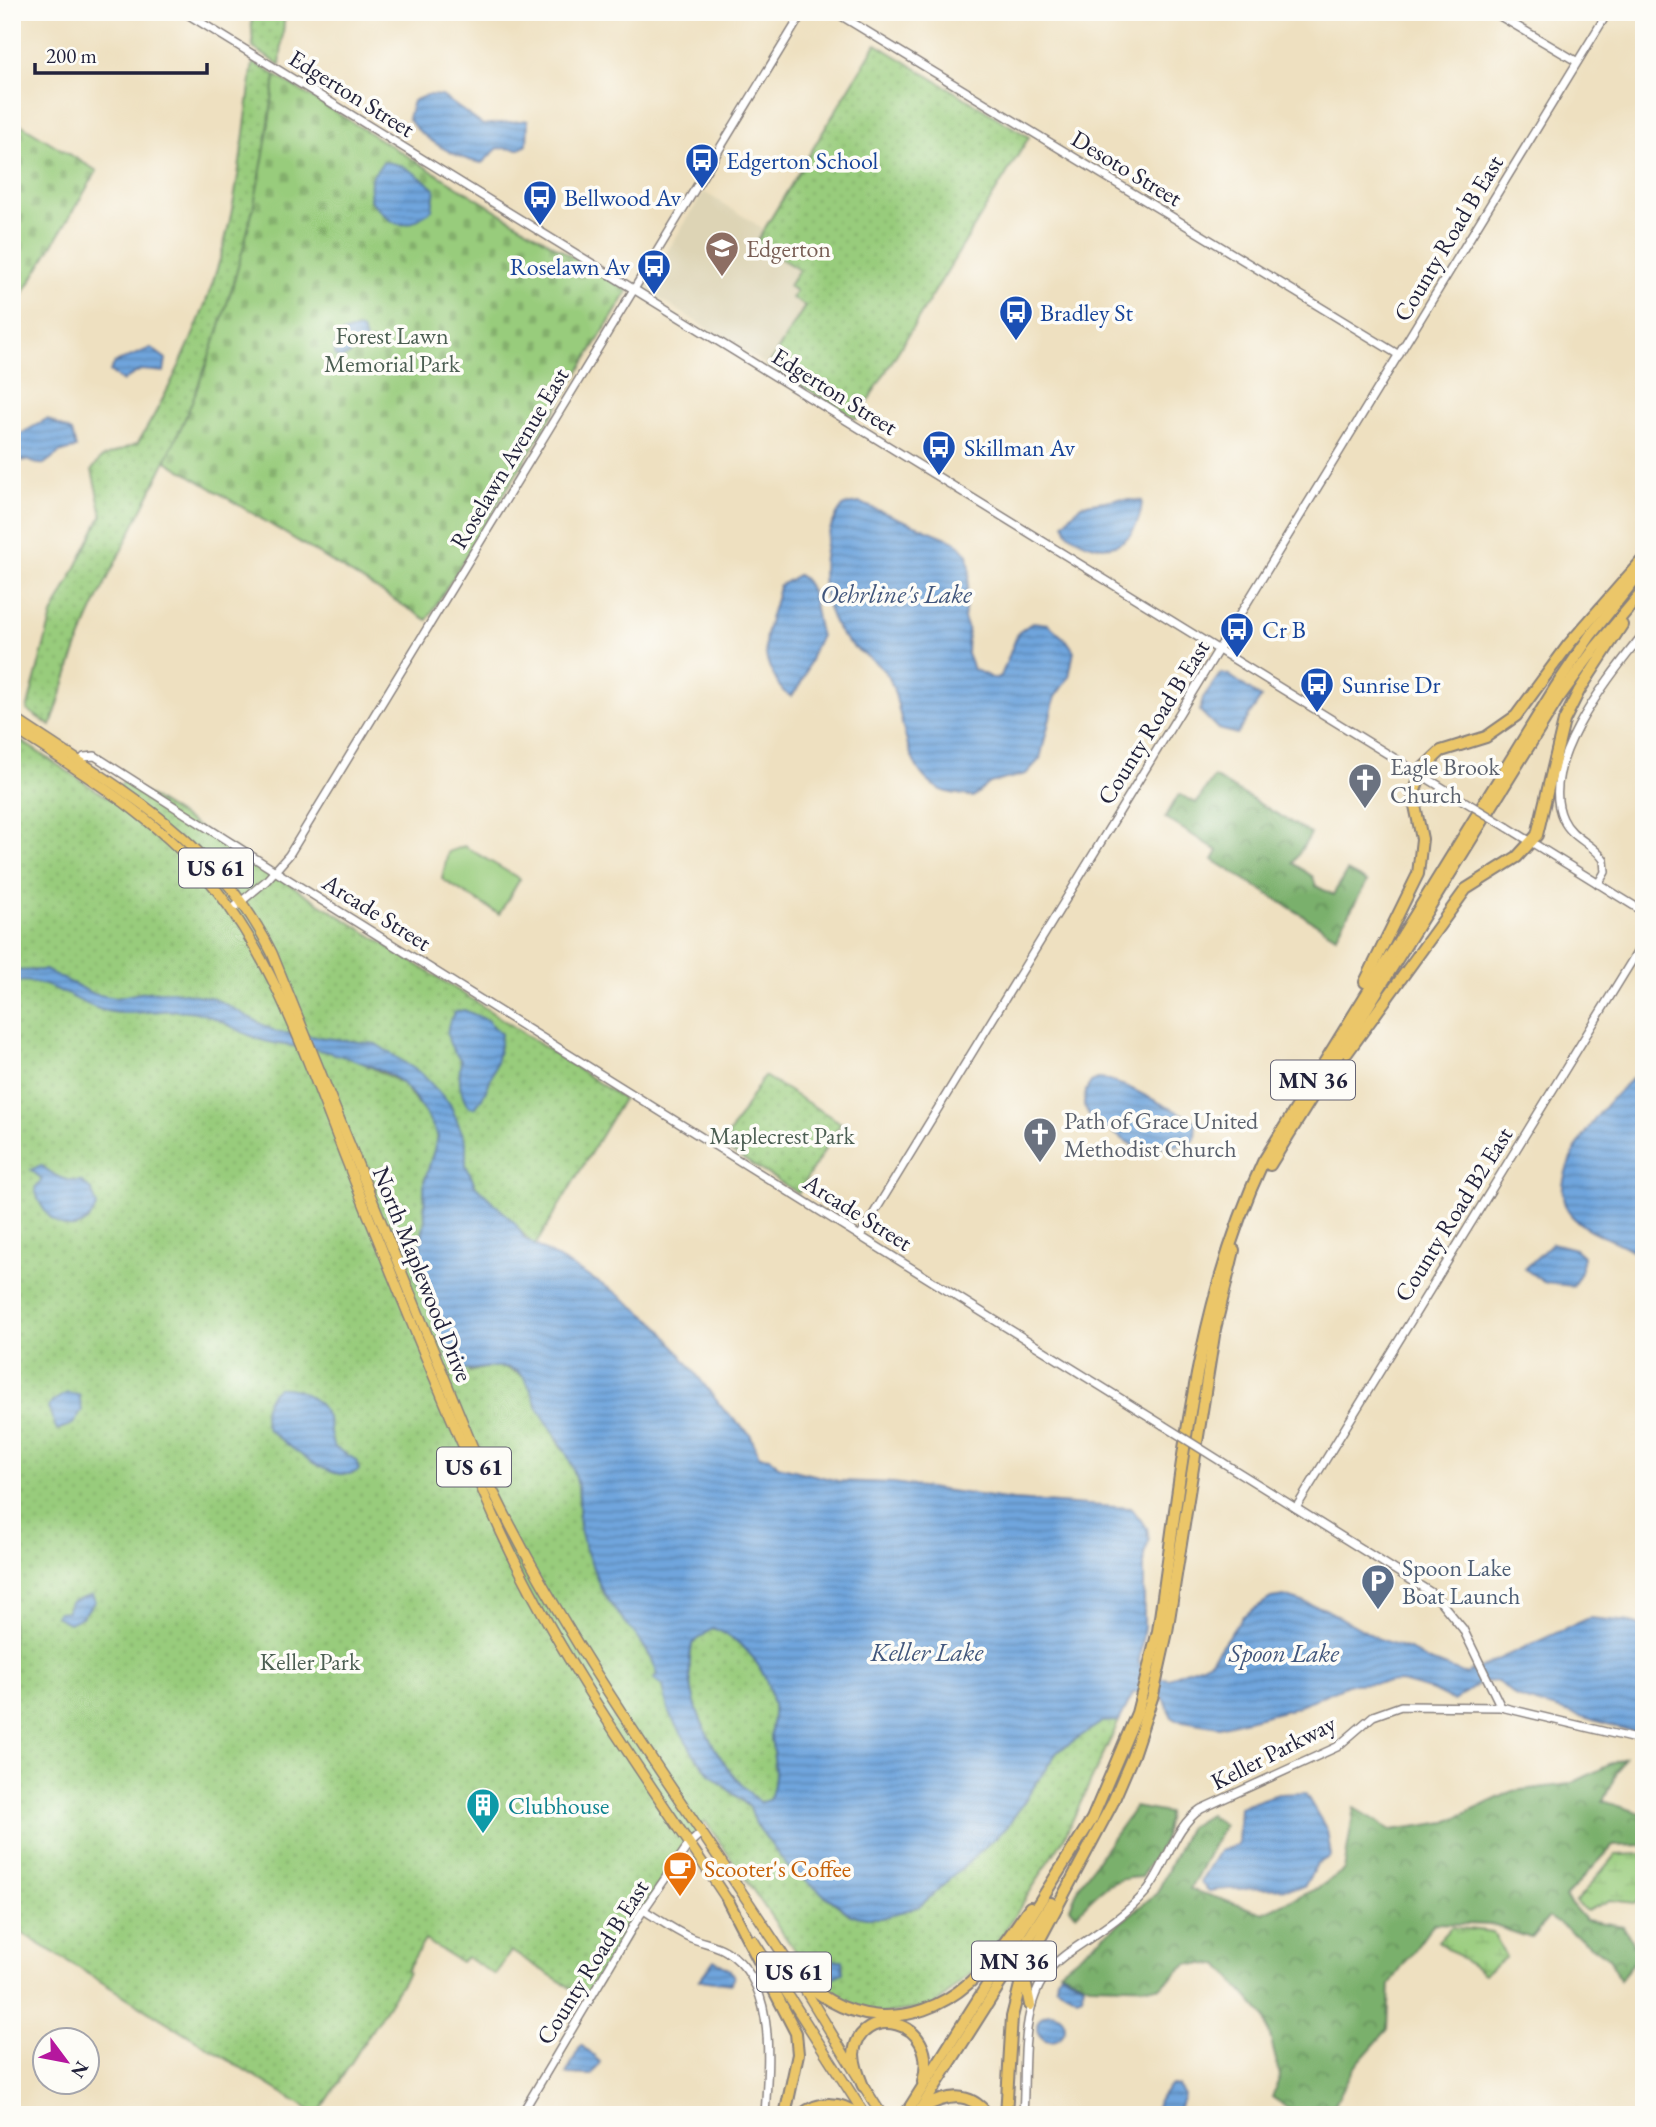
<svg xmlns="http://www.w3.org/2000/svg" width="1656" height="2127" font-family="'EB Garamond',serif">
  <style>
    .built { fill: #ddd4b5 }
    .grass { fill: #98cc7c; stroke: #5d775c; stroke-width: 2 }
    .forest { fill: url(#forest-crowns); stroke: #4e6954; stroke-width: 2 }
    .wetland { fill: url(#wetland-marsh); stroke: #5d775c; stroke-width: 2 }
    .cemetery { fill: url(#cemetery-stones); stroke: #5d775c; stroke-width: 2 }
    .park { fill: url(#park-dots); stroke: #5d775c; stroke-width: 2 }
    .water { fill: url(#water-rules); stroke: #48648c; stroke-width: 2; fill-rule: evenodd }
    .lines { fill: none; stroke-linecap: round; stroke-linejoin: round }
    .minor-casing { stroke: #88817e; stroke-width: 10 }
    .major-casing { stroke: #88817e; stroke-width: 12 }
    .highway-casing { stroke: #88817e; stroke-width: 14 }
    .minor { stroke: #fff; stroke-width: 7 }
    .major { stroke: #ebc669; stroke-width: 9 }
    .highway { stroke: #ebc669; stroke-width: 10 }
    .minor-bridge-casing { stroke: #88817e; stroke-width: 10; stroke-linecap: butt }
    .minor-bridge { stroke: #fff; stroke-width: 7 }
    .labels { text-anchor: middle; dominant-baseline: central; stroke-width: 7; stroke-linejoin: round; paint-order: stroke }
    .shield { fill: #fdfcf7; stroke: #646373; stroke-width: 2 }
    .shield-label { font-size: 23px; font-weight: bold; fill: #22223b }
    .street-label { font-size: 24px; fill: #22223b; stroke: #fdfcf7 }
    .transit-label { font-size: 24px; fill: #164399; stroke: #fdfcf7; text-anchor: start }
    .education-label { font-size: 24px; fill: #785e54; stroke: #fdfcf7; text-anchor: start }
    .park-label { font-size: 24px; fill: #4b5e52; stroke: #fdfcf7 }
    .worship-label { font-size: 24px; fill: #5b616d; stroke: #fdfcf7; text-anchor: start }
    .service-label { font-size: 24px; fill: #4e5e75; stroke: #fdfcf7; text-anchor: start }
    .culture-label { font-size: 24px; fill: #0d838f; stroke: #fdfcf7; text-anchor: start }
    .food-label { font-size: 24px; fill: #c56008; stroke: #fdfcf7; text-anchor: start }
    .water-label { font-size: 26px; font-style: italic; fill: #41567c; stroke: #fdfcf7 }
  </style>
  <defs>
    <pattern id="forest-crowns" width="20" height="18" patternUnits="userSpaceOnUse" patternTransform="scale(1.75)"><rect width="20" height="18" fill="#7ab06c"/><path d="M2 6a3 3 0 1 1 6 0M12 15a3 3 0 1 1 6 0" fill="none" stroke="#648f5a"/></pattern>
    <pattern id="wetland-marsh" width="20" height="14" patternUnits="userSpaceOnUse" patternTransform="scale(1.75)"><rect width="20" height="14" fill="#98cc7c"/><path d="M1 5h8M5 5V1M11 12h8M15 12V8" fill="none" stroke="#83af6c"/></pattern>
    <pattern id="cemetery-stones" width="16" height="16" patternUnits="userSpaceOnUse" patternTransform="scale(1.75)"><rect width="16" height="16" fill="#98cc7c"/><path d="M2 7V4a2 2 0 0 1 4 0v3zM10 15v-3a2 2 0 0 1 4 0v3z" fill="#83af6c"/></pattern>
    <pattern id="park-dots" width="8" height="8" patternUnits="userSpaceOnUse" patternTransform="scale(1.75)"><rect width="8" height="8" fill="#98cc7c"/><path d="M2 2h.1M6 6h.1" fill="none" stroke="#83af6c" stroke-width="1.8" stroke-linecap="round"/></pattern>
    <pattern id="water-rules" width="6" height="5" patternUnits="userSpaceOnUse" patternTransform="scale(1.75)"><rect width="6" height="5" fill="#6fa5dd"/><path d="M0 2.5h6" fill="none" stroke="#5b86b4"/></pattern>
  </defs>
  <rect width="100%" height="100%" fill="#fdfcf7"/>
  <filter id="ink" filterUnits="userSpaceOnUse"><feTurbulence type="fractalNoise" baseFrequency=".0143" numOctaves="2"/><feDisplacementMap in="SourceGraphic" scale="14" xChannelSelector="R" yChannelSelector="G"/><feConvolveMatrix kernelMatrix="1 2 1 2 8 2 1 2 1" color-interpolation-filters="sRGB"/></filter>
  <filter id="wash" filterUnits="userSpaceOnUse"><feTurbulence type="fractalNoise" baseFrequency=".00686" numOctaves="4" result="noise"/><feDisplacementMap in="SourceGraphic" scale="28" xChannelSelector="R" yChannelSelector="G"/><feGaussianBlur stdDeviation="1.57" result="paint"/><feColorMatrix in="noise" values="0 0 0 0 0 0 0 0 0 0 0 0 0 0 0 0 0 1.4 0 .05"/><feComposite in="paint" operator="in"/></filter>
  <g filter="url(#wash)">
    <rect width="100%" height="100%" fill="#eee0c0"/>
    <polygon class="built" points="704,192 764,229 756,243 799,270 796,291 805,306 768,366 644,289"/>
    <polygon class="grass" points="464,846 520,879 499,914 442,879 448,852"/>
    <g class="forest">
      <polygon points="1214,777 1311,834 1293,863 1313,877 1316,886 1333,895 1347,871 1367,882 1336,936 1213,860 1218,851 1165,818 1179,794 1196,803"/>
      <polygon points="1624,1758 1603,1801 1644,1814 1644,1845 1613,1846 1565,1897 1585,1920 1623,1926 1640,1955 1619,1980 1610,1959 1549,1917 1531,1938 1492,1925 1434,1923 1390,1984 1388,2029 1355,2066 1329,2115 1299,2115 1272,2097 1280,2076 1265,2017 1219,1965 1188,1963 1160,1987 1089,1985 1060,1971 1157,1893 1188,1828 1209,1815 1224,1825 1190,1889 1263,1913 1318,1888 1344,1870 1354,1808 1391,1830 1447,1822 1513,1791 1570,1784"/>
      <path d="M1135,1807L1168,1813L1164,1841L1141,1877C1110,1877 1096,1893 1076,1915L1070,1907L1080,1884Z"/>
    </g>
    <g class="wetland">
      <polygon points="1644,1854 1644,1900 1635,1903 1610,1900 1586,1911 1576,1902 1615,1855"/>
      <polygon points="1451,1927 1493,1932 1506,1957 1484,1974 1438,1941"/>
    </g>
    <g class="cemetery">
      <path d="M275,75L628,291L427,620L165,460C222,336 260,210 275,75Z"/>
      <polygon points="12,119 97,171 20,299 12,294"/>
    </g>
    <g class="park">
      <polygon points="251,12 285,12 280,65 253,48"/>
      <polygon points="876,44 1029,137 857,419 768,366 805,306 792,298 796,291 789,286 799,270 756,243"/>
      <path d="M253,62L275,75C263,190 233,302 189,409C158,483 118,552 86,625C72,658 62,692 51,726L27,710L52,615L102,515L92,470L101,458L138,443C181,371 217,288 233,205C242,158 247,109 253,62Z"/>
      <polygon points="12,735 110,799 124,780 470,998 623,1099 535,1246 475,1185 466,1165 466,1142 376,1044 312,1037 402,1083 432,1123 438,1137 424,1183 425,1221 416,1259 469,1372 493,1366 506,1368 525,1377 559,1445 569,1454 578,1486 580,1524 602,1592 628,1621 654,1663 693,1753 712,1776 750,1808 756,1824 788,1867 850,1915 882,1918 920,1906 1007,1827 1057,1752 1102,1722 1119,1721 1064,1838 989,1956 934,2006 867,2016 829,2000 705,1821 672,1864 589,1999 511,1951 495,1975 466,1957 461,1962 425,1940 406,1971 408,1973 318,2115 12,1927"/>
      <polygon points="764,1076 841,1123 798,1193 722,1146"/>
      <path d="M713,1628C746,1641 767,1669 773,1705C775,1715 770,1726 771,1737C774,1759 779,1779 770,1800L760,1804C718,1765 680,1702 692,1644Z"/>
    </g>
    <g class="water">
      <path d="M427,95L442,96L483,125L528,120L527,144L520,149L498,148L482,163C459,160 420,138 408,118L413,101Z"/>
      <path d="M383,162C405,163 419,176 435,189L432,210C401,233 395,228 370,200L371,178Z"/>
      <path d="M361,329L366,339C359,348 351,355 341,359L335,356C333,337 342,329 361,329Z"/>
      <polygon points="151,348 166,359 164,372 141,370 122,381 110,371 115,363"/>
      <path d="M47,419L72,432L76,448L59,453L44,464C27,466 26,450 12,471V439Z"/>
      <path d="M1116,499L1142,501C1139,546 1104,560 1068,533L1064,523L1081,505Z"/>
      <path d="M860,503L955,541L968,554L970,570L964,619L968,629L967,654L973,669L994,679L1001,676L1018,633L1033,622L1048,624L1068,642L1074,651L1069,677L1055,697L1040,759L1026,774L990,783L973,797C965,795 955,794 947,792C903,779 905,717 891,682C883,662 858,654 845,639C816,607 816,538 844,505Z"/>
      <path d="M798,575C817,585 814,618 821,636C808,655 808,681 791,696C782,693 778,684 774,676C754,643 773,619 779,586Z"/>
      <polygon points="1221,673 1229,675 1261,698 1237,734 1218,729 1200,711 1203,698"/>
      <path d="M45,970L94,994L115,998L145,992L173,991L214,998L276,1032L376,1044L422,1074L450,1104L466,1142V1165L475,1185L515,1223L525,1239L615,1292L657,1324L724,1410L750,1434L759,1456L770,1457L778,1466L838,1481L893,1483L1013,1500L1131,1508L1147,1528L1149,1541L1144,1554V1626L1139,1662L1143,1675L1169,1679C1184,1668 1196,1670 1211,1660L1243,1616L1271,1598L1284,1596L1325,1609L1379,1639L1409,1649L1427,1660L1466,1674L1589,1618L1630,1622L1644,1628V1735L1516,1697L1498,1681L1482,1682L1453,1701L1433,1691L1401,1682L1350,1684L1288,1710L1219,1727L1177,1720L1172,1717L1163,1698L1134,1692L1119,1721L1102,1722L1057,1752L1007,1827L920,1906L882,1918H866L851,1915L788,1867L756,1824L750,1807L712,1776L693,1753L668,1710L663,1686L654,1679L658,1675C646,1635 609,1614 596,1576C590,1560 577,1531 579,1514C580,1503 579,1489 576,1478C569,1452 552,1431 538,1408C533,1398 530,1383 522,1375C504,1358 475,1373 455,1370L415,1275L425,1221L424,1183L438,1137C429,1117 412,1089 394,1077C379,1067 332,1052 314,1049C296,1046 278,1045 261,1040C235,1031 214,1013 187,1011C158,1008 124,1019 96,1008C69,998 45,977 12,982V971ZM713,1628C746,1641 767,1669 773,1705C775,1715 770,1726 771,1737C774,1759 779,1779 769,1800L760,1803C718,1765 680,1702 692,1644Z"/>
      <path d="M464,1010L487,1020L501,1034C500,1055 489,1092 475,1108L469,1107C459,1093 458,1077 461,1060C447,1045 442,1030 455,1012Z"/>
      <path d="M1644,1069V1260C1624,1240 1589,1236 1571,1215C1538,1177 1613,1090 1644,1069Z"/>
      <polygon points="1100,1078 1128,1087 1196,1121 1195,1139 1186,1145 1164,1146 1145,1151 1132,1145 1091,1118 1084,1106 1085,1092 1091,1082"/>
      <path d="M41,1165C53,1175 65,1183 81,1181L92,1191L97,1206C78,1247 42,1222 35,1188L42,1179L31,1170Z"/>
      <polygon points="1552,1243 1575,1249 1583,1256 1580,1274 1573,1286 1545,1283 1525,1269"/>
      <path d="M277,1388C298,1386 320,1398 328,1419C331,1429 329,1438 334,1447L356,1460L359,1470C334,1488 289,1445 267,1429C261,1414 264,1399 277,1388Z"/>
      <polygon points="67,1393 79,1395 82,1410 73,1424 57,1430 48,1408 53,1401"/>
      <polygon points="92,1595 95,1601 82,1617 69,1623 55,1616 58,1612 67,1611 71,1602"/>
      <path d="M1305,1793L1327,1830L1331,1856L1317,1864L1304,1887C1272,1891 1241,1886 1209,1891L1200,1882L1219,1851L1238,1845L1240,1807L1278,1794Z"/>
      <polygon points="714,1960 730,1970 734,1977 731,1984 699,1980"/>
      <polygon points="842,1960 843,1973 821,1983 807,1984 795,1966 805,1961"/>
      <polygon points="1061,1973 1084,1984 1082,1996 1077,1998 1056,1986 1057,1978"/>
      <circle cx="1051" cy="2027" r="14"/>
      <polygon points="581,2045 600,2062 592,2075 566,2074"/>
      <polygon points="1170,2086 1178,2086 1184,2095 1177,2115 1154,2115 1158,2101"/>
    </g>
  </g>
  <g filter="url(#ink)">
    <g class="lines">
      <g class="minor-casing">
        <g id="minor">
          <polyline points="184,12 1459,798"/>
          <polyline points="835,12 1399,355"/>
          <polyline points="1493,12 1576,61"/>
          <polyline points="80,763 84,757 95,756 289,880 1163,1425"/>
          <polyline points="1507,827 1644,912"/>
          <path d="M1598,884L1605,872L1604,860C1593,843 1572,839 1563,819C1537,763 1611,675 1644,633"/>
          <polyline points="231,910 266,881 289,855 803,12"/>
          <polyline points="860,1236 1608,12"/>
          <polyline points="1222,1462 1435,1595 1463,1629 1501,1707"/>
          <polyline points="1296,1508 1644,941"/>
          <path d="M645,1911C660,1920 675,1931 691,1938C703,1943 715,1944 726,1951C778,1983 768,2063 765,2115"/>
          <polyline points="521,2115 638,1918 689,1844 701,1833"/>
          <path d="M1023,2115C1027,2061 1016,1991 1065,1955C1092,1936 1123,1918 1145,1893C1167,1868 1172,1828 1201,1809L1337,1747L1373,1716L1401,1706L1501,1707L1644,1741"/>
        </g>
      </g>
      <g class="major-casing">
        <g id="major">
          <path d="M12,717C116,787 214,836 272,953L473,1448C554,1630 674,1787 782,1953C816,2006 847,2061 882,2115"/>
          <path d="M12,727C85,775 160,819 215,888C277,966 308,1063 344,1154C394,1281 445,1408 501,1532C562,1664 650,1783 730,1904"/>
          <polyline points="753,1940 865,2115"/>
        </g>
      </g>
      <g class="highway-casing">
        <g id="highway">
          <polyline points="1365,982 1418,874 1422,839 1413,796 1423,768 1441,751 1486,737 1516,716 1569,644 1644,558"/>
          <polyline points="1347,1053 1466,889 1517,857 1537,835 1564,721 1579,691 1622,625"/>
          <polyline points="1270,1165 1558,699 1596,647 1644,590"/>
          <polyline points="728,1901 796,2033 798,2054 785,2115"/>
          <path d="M790,1966C837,2025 912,2033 969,1983C993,1962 1011,1933 1030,1907"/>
          <polyline points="1024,1976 1030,2005"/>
          <path d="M863,2086C859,2076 854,2065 854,2054C858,2004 941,2016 923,2082"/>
          <path d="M922,2108C947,2095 969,2090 988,2115"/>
          <path d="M801,2115C819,2100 841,2101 859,2115"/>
          <path d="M905,2115L1092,1819L1137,1713L1158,1631C1182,1472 1194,1309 1263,1162L1555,688L1590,636L1644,568"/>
          <polyline points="917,2115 1051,1903"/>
          <polyline points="1006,2115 1012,2017 1024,1969 1112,1804 1133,1755 1153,1695 1167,1632 1215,1329 1234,1250"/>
        </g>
      </g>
      <use href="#minor" class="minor"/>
      <use href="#major" class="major"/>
      <use href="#highway" class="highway"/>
      <g class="minor-bridge-casing">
        <g id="minor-bridge">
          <polyline points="1459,798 1507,827"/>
          <polyline points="1163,1425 1222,1462"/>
        </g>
      </g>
      <use href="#minor-bridge" class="minor-bridge"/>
    </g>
  </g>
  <defs>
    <g id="bus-pin" transform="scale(1.75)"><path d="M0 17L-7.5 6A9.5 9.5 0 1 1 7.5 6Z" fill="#1a4fb4" stroke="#fdfcf7"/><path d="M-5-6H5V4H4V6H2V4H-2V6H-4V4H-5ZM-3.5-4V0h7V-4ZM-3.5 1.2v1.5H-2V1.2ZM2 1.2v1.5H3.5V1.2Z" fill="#fff"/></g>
    <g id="school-pin" transform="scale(1.75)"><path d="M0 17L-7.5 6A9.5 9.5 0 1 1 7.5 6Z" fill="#8d6e63" stroke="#fdfcf7"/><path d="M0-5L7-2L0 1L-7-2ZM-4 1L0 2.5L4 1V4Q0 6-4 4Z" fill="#fff"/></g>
    <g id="church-pin" transform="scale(1.75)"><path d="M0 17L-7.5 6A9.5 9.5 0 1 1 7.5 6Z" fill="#6b7280" stroke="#fdfcf7"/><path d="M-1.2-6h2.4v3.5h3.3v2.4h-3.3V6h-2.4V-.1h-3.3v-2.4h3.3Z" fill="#fff"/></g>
    <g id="parking-pin" transform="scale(1.75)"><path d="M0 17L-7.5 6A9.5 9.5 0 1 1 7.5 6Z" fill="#5c6f8a" stroke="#fdfcf7"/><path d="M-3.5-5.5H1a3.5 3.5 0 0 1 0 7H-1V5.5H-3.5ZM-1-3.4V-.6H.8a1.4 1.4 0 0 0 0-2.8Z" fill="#fff"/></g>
    <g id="building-pin" transform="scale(1.75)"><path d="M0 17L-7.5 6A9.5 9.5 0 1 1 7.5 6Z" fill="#0f9aa8" stroke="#fdfcf7"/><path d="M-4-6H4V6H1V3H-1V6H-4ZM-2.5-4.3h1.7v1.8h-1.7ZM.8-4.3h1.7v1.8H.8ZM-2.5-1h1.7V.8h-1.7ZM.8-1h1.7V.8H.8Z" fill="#fff"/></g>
    <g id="cafe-pin" transform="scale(1.75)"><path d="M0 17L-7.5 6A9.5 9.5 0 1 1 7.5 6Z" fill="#e8710a" stroke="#fdfcf7"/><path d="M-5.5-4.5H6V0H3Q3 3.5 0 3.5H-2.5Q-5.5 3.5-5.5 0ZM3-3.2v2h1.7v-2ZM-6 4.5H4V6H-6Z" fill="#fff"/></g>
  </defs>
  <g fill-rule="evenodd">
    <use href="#bus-pin" x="702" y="160"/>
    <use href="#bus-pin" x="540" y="197"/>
    <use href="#school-pin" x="722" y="248"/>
    <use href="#bus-pin" x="654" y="266"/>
    <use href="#bus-pin" x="1016" y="312"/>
    <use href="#bus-pin" x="939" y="447"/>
    <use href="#bus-pin" x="1237" y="629"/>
    <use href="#bus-pin" x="1317" y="684"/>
    <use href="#church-pin" x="1365" y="780"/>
    <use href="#church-pin" x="1040" y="1134"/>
    <use href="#parking-pin" x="1378" y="1581"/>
    <use href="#building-pin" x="483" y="1805"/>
    <use href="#cafe-pin" x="680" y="1868"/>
  </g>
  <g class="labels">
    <g class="shield">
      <rect x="179" y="848.5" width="74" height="39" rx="5"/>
      <rect x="1271" y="1060.5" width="84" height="39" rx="5"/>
      <rect x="437" y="1447.5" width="74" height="39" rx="5"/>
      <rect x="972" y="1941.5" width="84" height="39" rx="5"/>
      <rect x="757" y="1952.5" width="74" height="39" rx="5"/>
    </g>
    <g class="shield-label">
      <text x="216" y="868">US 61</text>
      <text x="1313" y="1080">MN 36</text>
      <text x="474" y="1467">US 61</text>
      <text x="1014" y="1961">MN 36</text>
      <text x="794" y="1972">US 61</text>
    </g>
    <g class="street-label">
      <text transform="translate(352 93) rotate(32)">Edgerton Street</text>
      <text transform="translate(1127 168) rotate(31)">Desoto Street</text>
      <text transform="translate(1448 238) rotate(-59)">County Road B East</text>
      <text transform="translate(835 391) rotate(32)">Edgerton Street</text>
      <text transform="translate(509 458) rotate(-59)">Roselawn Avenue East</text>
      <text transform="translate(1153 722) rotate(-58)">County Road B East</text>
      <text transform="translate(377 912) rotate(32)">Arcade Street</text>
      <text transform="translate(858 1212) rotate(32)">Arcade Street</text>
      <text transform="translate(1453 1214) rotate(-58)">County Road B2 East</text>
      <text transform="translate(423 1274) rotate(68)">North Maplewood Drive</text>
      <text transform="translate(1273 1752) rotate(-27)">Keller Parkway</text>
      <text transform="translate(592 1962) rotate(-58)">County Road B East</text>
    </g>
    <g class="transit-label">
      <text x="726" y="160">Edgerton School</text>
      <text x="564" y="197">Bellwood Av</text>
      <text x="630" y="266" text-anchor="end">Roselawn Av</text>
      <text x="1040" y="312">Bradley St</text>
      <text x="964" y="447">Skillman Av</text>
      <text x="1262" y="629">Cr B</text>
      <text x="1342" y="684">Sunrise Dr</text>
    </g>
    <g class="education-label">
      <text x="746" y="248">Edgerton</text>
    </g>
    <g class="park-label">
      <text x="392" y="335">Forest Lawn<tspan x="392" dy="28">Memorial Park</tspan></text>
      <text x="782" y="1135">Maplecrest Park</text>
      <text x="310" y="1661">Keller Park</text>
    </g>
    <g class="worship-label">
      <text x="1390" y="766">Eagle Brook<tspan x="1390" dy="28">Church</tspan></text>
      <text x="1064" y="1120">Path of Grace United<tspan x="1064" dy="28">Methodist Church</tspan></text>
    </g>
    <g class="service-label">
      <text x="1402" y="1567">Spoon Lake<tspan x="1402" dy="28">Boat Launch</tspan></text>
    </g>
    <g class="culture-label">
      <text x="508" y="1805">Clubhouse</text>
    </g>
    <g class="food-label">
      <text x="704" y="1868">Scooter's Coffee</text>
    </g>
    <g class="water-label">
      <text x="896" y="594">Oehrline's Lake</text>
      <text x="927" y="1652">Keller Lake</text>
      <text x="1284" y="1653">Spoon Lake</text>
    </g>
  </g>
  <rect width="1656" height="2127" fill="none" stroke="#fdfcf7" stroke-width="42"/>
  <g transform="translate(66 2061) rotate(122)"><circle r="33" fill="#fdfcf7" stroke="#a5a5ac" stroke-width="2"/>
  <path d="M0-5L12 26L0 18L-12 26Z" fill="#b5179e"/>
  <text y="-10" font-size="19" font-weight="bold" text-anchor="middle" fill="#22223b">N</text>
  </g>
  <path d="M35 63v10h172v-10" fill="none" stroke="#22223b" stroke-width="3.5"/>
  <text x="46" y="63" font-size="21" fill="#22223b" stroke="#fdfcf7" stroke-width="5" paint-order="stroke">200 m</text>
</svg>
